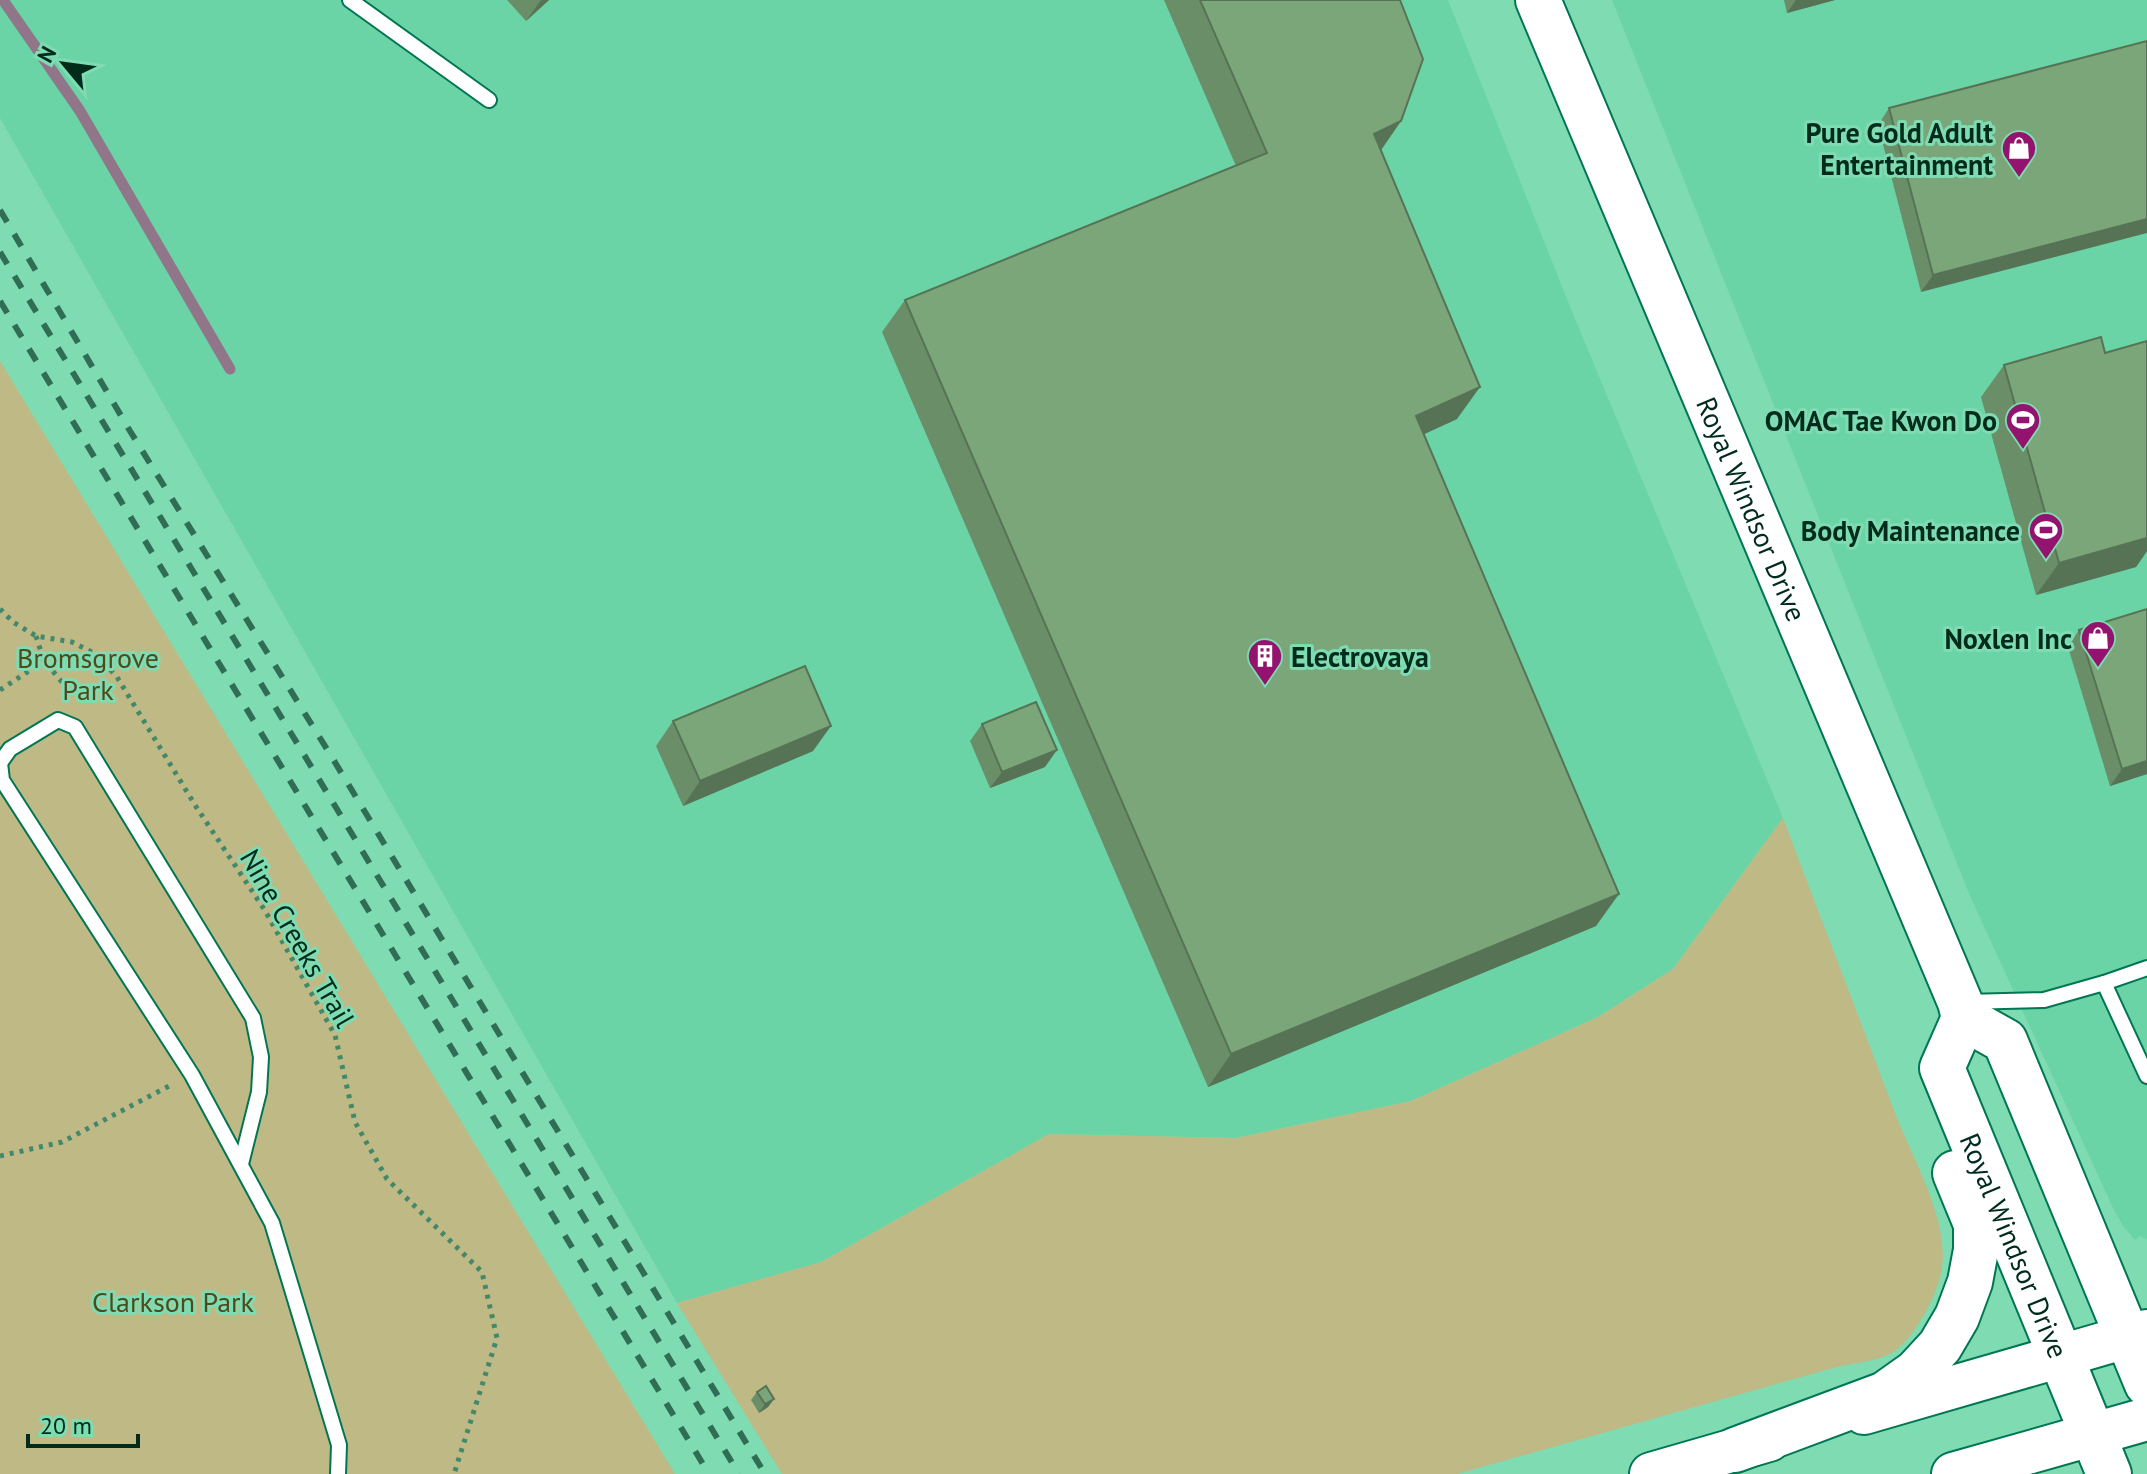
<svg xmlns="http://www.w3.org/2000/svg" width="2147" height="1474" font-family="'PT Sans',sans-serif">
  <style>
    .built { fill: #6bd4a7 }
    .green { fill: #bfba85 }
    .lines { fill: none; stroke-linecap: round; stroke-linejoin: round }
    .stream { stroke: #907688; stroke-width: 11 }
    .service-casing { stroke: #007652; stroke-width: 18 }
    .secondary-casing { stroke: #007652; stroke-width: 46 }
    .primary-casing { stroke: #007652; stroke-width: 48 }
    .path { stroke: #43886b; stroke-width: 5; stroke-dasharray: 4 6; stroke-linecap: butt }
    .service { stroke: #fff; stroke-width: 14 }
    .secondary { stroke: #fff; stroke-width: 42 }
    .primary { stroke: #fff; stroke-width: 44 }
    .rail { stroke: #306d54; stroke-width: 6; stroke-dasharray: 14 14; stroke-linecap: butt }
    .wall { fill: #6a8f68 }
    .shaded-wall { fill: #567455 }
    .building { fill: #7ba679; stroke: #567455; stroke-width: 2 }
    .labels { text-anchor: middle; dominant-baseline: central; stroke-width: 6; stroke-linejoin: round; paint-order: stroke }
    .poi-label { font-size: 28px; font-weight: bold; fill: #012c1c; stroke: #7edbb2; text-anchor: end }
    .street-label { font-size: 28px; fill: #012c1c; stroke: #7edbb2 }
    .park-label { font-size: 28px; fill: #4f4a1b; stroke: #7edbb2 }
  </style>
  <rect width="100%" height="100%" fill="#7edbb2"/>
  <g class="built">
    <polygon points="0,0 1448,0 1573,314 1783,818 1673,969 1598,1017 1411,1101 1236,1138 1049,1134 821,1262 677,1303 0,118"/>
    <polygon points="1612,0 2147,0 2147,1240 2140,1236 2135,1240 2123,1226 2113,1208 1970,896"/>
  </g>
  <g class="green">
    <polygon points="0,361 675,1474 0,1474"/>
    <path d="M1783,818C1820,916 1858,1014 1895,1113C1912,1157 1949,1220 1942,1267C1939,1293 1916,1335 1895,1351C1880,1361 1855,1363 1837,1367L1457,1474H782L677,1303L821,1262L1049,1134L1236,1138L1411,1101L1598,1017L1673,969Z"/>
  </g>
  <g class="lines">
    <polyline class="stream" points="3,0 80,111 230,369"/>
    <g class="service-casing">
      <g id="service">
        <polyline points="350,0 489,100"/>
        <polyline points="0,763 2,780 192,1075 272,1223 339,1445 338,1474"/>
        <polyline points="0,763 10,749 58,720 75,727 253,1018 261,1057 259,1092 241,1164"/>
        <polyline points="2104,983 2147,968"/>
        <polyline points="1965,1002 2044,1000 2104,983 2147,1076"/>
      </g>
    </g>
    <g class="secondary-casing">
      <g id="secondary">
        <polyline points="1864,1413 2147,1331"/>
        <polyline points="1651,1474 1769,1440"/>
        <polyline points="1953,1474 2147,1419"/>
      </g>
    </g>
    <g class="primary-casing">
      <g id="primary">
        <path id="s1" d="M1538,0L1960,1002L1964,1018L1942,1068L2109,1474"/>
        <polyline points="1964,1018 2005,1041 2147,1384"/>
        <polyline points="1735,1450 1885,1394 1916,1372 1940,1346 1957,1317 1970,1282 1976,1250 1976,1224 1955,1173"/>
      </g>
    </g>
    <g class="path">
      <polyline points="0,609 13,622 36,636 72,642 96,654 117,677 195,805 264,909 335,1035 355,1122 387,1179 482,1272 497,1338 454,1474"/>
      <polyline points="36,636 44,661 68,689 66,696"/>
      <polyline points="0,690 44,661"/>
      <polyline points="0,1156 62,1142 171,1085"/>
    </g>
    <use href="#service" class="service"/>
    <use href="#secondary" class="secondary"/>
    <use href="#primary" class="primary"/>
    <g class="rail">
      <polyline points="0,210 130,431 333,759 765,1474"/>
      <polyline points="0,252 739,1474"/>
      <polyline points="0,301 709,1474"/>
    </g>
  </g>
  <g class="wall">
    <polygon points="507,0 549,0 526,21"/>
    <polygon points="1164,0 1400,0 1401,121 1381,150 1457,419 1424,434 1596,926 1208,1087 882,332 905,300 1236,166"/>
    <polygon points="1784,0 1835,0 1787,13"/>
    <polygon points="2147,41 1921,292 1878,125 1889,108"/>
    <polygon points="2147,341 2147,551 2136,567 2036,595 1981,397 2004,365 2105,353"/>
    <polygon points="2147,609 2147,774 2110,786 2068,647 2079,630"/>
    <polygon points="673,721 813,751 683,806 656,746"/>
    <polygon points="982,724 1045,767 990,788 970,741"/>
    <polygon points="757,1392 774,1399 768,1407 759,1413 751,1400"/>
  </g>
  <g class="shaded-wall">
    <polygon points="541,0 549,0 526,21"/>
    <polygon points="1796,0 1835,0 1787,13"/>
    <polygon points="1401,121 1379,153 1374,134"/>
    <polygon points="2147,219 2147,233 1921,292 1933,275"/>
    <polygon points="1480,387 1457,419 1394,448 1416,416"/>
    <polygon points="2147,524 2147,551 2136,567 2036,595 2059,563"/>
    <polygon points="831,726 813,751 683,806 700,781"/>
    <polygon points="1057,750 1045,767 990,788 1002,772"/>
    <polygon points="2147,761 2147,774 2110,786 2122,769"/>
    <polygon points="1619,894 1596,926 1208,1087 1231,1054"/>
    <polygon points="774,1399 768,1407 759,1413 765,1404"/>
  </g>
  <g class="building">
    <polygon points="1200,0 1400,0 1423,59 1401,121 1374,134 1480,387 1416,416 1619,894 1231,1054 905,300 1267,153"/>
    <polygon points="2147,41 2147,219 1933,275 1889,108"/>
    <polygon points="2101,337 2105,353 2147,341 2147,538 2059,563 2004,365"/>
    <polygon points="2147,609 2147,761 2122,769 2079,630"/>
    <polygon points="805,666 831,726 700,781 673,721"/>
    <polygon points="1036,702 1057,750 1002,772 982,724"/>
    <polygon points="766,1386 774,1399 765,1404 757,1392"/>
  </g>
  <defs>
    <g id="shop-pin" transform="scale(1.8)"><path d="M0 17L-7.5 6A9.5 9.5 0 1 1 7.5 6Z" fill="#93136e" stroke="#7edbb2"/><path d="M-5-2.5h2.3a2.7 3.5 0 0 1 5.4 0H5L5.5 6h-11ZM-1.5-2.5h3a1.5 2.3 0 0 0-3 0Z" fill="#fff"/></g>
    <g id="stadium-pin" transform="scale(1.8)"><path d="M0 17L-7.5 6A9.5 9.5 0 1 1 7.5 6Z" fill="#93136e" stroke="#7edbb2"/><path d="M0-5a6.5 5 0 1 0 0 10a6.5 5 0 1 0 0-10ZM-3.5-1.8h7v3.6h-7Z" fill="#fff"/></g>
    <g id="building-pin" transform="scale(1.8)"><path d="M0 17L-7.5 6A9.5 9.5 0 1 1 7.5 6Z" fill="#93136e" stroke="#7edbb2"/><path d="M-4-6H4V6H1V3H-1V6H-4ZM-2.5-4.3h1.7v1.8h-1.7ZM.8-4.3h1.7v1.8H.8ZM-2.5-1h1.7V.8h-1.7ZM.8-1h1.7V.8H.8Z" fill="#fff"/></g>
  </defs>
  <g fill-rule="evenodd">
    <use href="#shop-pin" x="2019" y="148"/>
    <use href="#stadium-pin" x="2023" y="420"/>
    <use href="#stadium-pin" x="2046" y="530"/>
    <use href="#shop-pin" x="2098" y="638"/>
    <use href="#building-pin" x="1265" y="656"/>
  </g>
  <g class="labels">
    <g class="poi-label">
      <text x="1993" y="132">Pure Gold Adult<tspan x="1993" dy="32">Entertainment</tspan></text>
      <text x="1997" y="420">OMAC Tae Kwon Do</text>
      <text x="2020" y="530">Body Maintenance</text>
      <text x="2072" y="638">Noxlen Inc</text>
      <text x="1291" y="656" text-anchor="start">Electrovaya</text>
    </g>
    <g class="street-label">
      <text stroke="none"><textPath href="#s1" startOffset="552">Royal Windsor Drive</textPath></text>
      <text transform="translate(298 938) rotate(60)">Nine Creeks Trail</text>
      <text stroke="none"><textPath href="#s1" startOffset="1350">Royal Windsor Drive</textPath></text>
    </g>
    <g class="park-label">
      <text x="88" y="657">Bromsgrove<tspan x="88" dy="32">Park</tspan></text>
      <text x="173" y="1301">Clarkson Park</text>
    </g>
  </g>
  <g transform="translate(64 64) rotate(299)" stroke="#7edbb2" stroke-width="6" paint-order="stroke">
  <path d="M0-6L14 30L0 20L-14 30Z" fill="#012c1c"/>
  <text y="-12" font-size="22" font-weight="bold" text-anchor="middle" fill="#012c1c">N</text>
  </g>
  <path d="M28 1434v12h110v-12" fill="none" stroke="#012c1c" stroke-width="4"/>
  <text x="40" y="1434" font-size="24" fill="#012c1c" stroke="#7edbb2" stroke-width="6" paint-order="stroke">20 m</text>
</svg>
